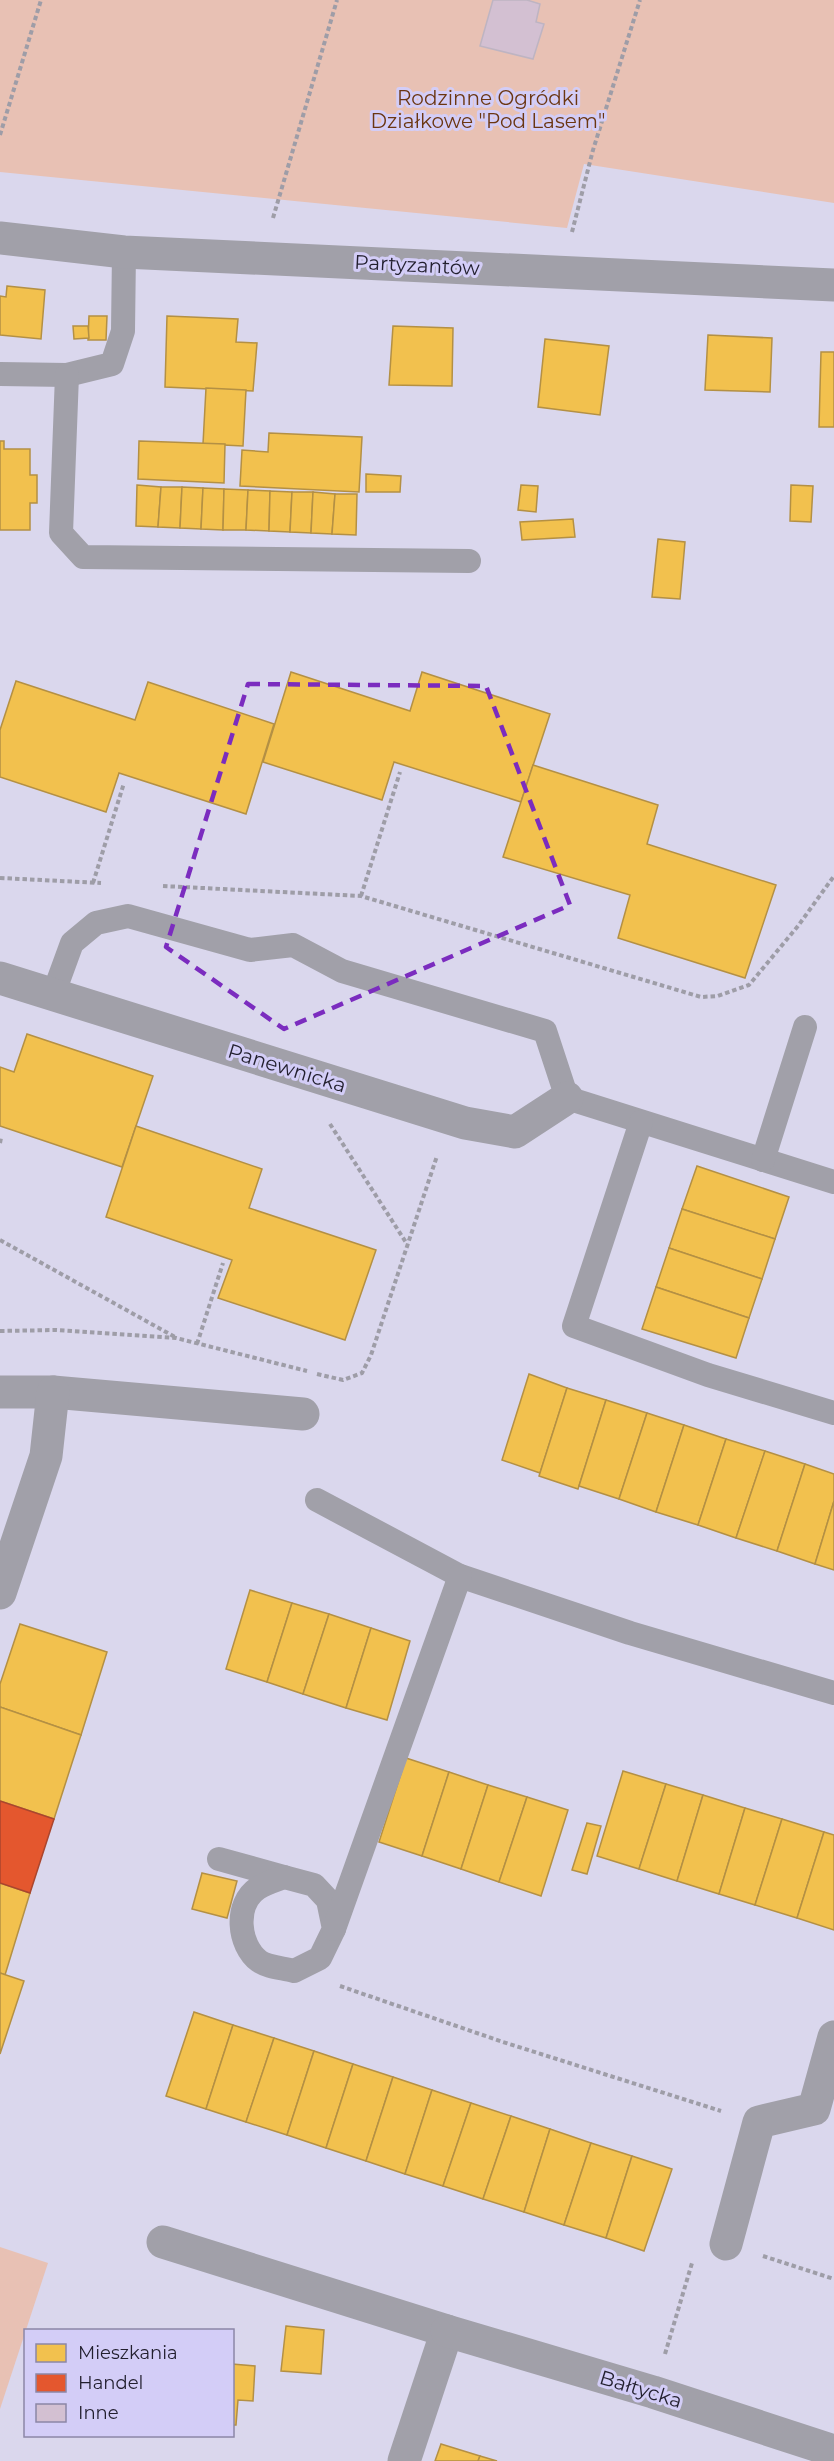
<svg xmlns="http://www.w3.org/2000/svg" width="834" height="2461" font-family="Montserrat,sans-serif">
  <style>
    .green { fill: #e8c1b4 }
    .homes { fill: #f2c14e; stroke: #b49044; stroke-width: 1.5 }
    .shops { fill: #e4572e; stroke: #aa462e; stroke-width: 1.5 }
    .building { fill: #d3c0d2; stroke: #beb4c2; stroke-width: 1.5 }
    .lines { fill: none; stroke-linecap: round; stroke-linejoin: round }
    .path { stroke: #9e9da7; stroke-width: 4; stroke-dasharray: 4.5 3; stroke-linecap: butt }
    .service { stroke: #a1a0a9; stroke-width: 24 }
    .minor { stroke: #a1a0a9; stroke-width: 33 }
    .marked { fill: none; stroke: #7b2cbf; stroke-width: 4.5; stroke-dasharray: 12 8; stroke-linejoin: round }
    .labels { text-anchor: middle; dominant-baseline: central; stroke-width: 6; stroke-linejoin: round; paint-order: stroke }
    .park-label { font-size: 20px; fill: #6b3611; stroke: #d3cdf7 }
    .street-label { font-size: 20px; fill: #221f2e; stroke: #d3cdf7 }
  </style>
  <rect width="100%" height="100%" fill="#dad7ed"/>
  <g class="green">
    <polygon points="0,0 834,0 834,203 584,164 567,228 0,172"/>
    <polygon points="0,2247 48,2263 0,2409"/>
  </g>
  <g class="homes">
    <polygon points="7,286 45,290 41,339 0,335 0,296 6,297"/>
    <polygon points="89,316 107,316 106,340 88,340"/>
    <polygon points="167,316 238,319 236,342 257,343 253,391 165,387"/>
    <polygon points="73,326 88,326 89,338 74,339"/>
    <polygon points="393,326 453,328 452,386 389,385"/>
    <polygon points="708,335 772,338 770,392 705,390"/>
    <polygon points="545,339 609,346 600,415 538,407"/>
    <polygon points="821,352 834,352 834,427 819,427"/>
    <polygon points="206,388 246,390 243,446 203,444"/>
    <polygon points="269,433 362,437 359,492 240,486 242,450 268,452"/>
    <polygon points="0,441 4,441 4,449 30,449 30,475 37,475 37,503 30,503 30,530 0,530"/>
    <polygon points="139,441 225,444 224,483 138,479"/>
    <polygon points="366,474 401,476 400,492 366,492"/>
    <polygon points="137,485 161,487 158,527 136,526"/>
    <polygon points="521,485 538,486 536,512 518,510"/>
    <polygon points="791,485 813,486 811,522 790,521"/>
    <polygon points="161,487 182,487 180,528 158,527"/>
    <polygon points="182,487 203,488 201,529 180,528"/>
    <polygon points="203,488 224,489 223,530 201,529"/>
    <polygon points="224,489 248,490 246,530 223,530"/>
    <polygon points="248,490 270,491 269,531 246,530"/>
    <polygon points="270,491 292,492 290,532 269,531"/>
    <polygon points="292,492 313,492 311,533 290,532"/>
    <polygon points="313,492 335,494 332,534 311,533"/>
    <polygon points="335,494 357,494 356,535 332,534"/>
    <polygon points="573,519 575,537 522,540 520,522"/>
    <polygon points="658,539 685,542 680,599 652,597"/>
    <polygon points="291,672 410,711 422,672 550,714 521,802 394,762 382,800 263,762"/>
    <polygon points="16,681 135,720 148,682 274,724 246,814 119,773 106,812 0,777 0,730"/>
    <polygon points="533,765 658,805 647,844 776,885 745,978 618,938 630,895 503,857"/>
    <polygon points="27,1034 153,1076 122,1167 0,1126 0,1067 14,1072"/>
    <polygon points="136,1126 262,1169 249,1208 376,1250 345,1340 218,1298 232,1260 106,1217"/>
    <polygon points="697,1166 789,1197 775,1239 682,1209"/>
    <polygon points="682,1209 775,1239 762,1279 669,1248"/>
    <polygon points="669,1248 762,1279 749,1318 656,1287"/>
    <polygon points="656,1287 749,1318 736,1358 642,1329"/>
    <polygon points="529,1374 567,1388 540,1473 502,1460"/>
    <polygon points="567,1388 606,1400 578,1489 539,1476"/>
    <polygon points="606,1400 647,1413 619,1499 579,1486"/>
    <polygon points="647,1413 684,1425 656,1512 619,1499"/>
    <polygon points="684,1425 726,1439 698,1525 656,1512"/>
    <polygon points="726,1439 765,1451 736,1538 698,1525"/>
    <polygon points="765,1451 805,1464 777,1551 736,1538"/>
    <polygon points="805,1464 834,1474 834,1501 815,1564 777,1551"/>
    <polygon points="834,1501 834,1570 815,1564"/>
    <polygon points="250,1590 292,1603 267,1682 226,1669"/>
    <polygon points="292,1603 329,1614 303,1694 267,1682"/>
    <polygon points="329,1614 371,1628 346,1708 303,1694"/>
    <polygon points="20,1624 107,1652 81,1735 0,1707 0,1684"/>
    <polygon points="371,1628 410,1641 387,1720 346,1708"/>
    <polygon points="0,1707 81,1735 54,1819 0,1801"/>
    <polygon points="406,1758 449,1772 422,1856 379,1842"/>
    <polygon points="623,1771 666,1784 639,1869 597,1856"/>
    <polygon points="449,1772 488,1785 461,1869 422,1856"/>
    <polygon points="666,1784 703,1795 677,1881 639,1869"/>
    <polygon points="488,1785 527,1797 499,1882 461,1869"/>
    <polygon points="703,1795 745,1808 719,1894 677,1881"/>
    <polygon points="527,1797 568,1810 541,1896 499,1882"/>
    <polygon points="745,1808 782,1819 755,1905 719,1894"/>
    <polygon points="782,1819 824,1832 797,1918 755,1905"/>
    <polygon points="587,1823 601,1826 587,1874 572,1870"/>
    <polygon points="824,1832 834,1835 834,1930 797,1918"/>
    <polygon points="202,1873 237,1881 227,1918 192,1909"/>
    <polygon points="0,1883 30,1893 5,1975 0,1973"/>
    <polygon points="0,1973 24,1981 0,2054"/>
    <polygon points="194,2012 233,2025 206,2109 166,2096"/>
    <polygon points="233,2025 274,2038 246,2122 206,2109"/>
    <polygon points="274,2038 314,2051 287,2135 246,2122"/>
    <polygon points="314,2051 353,2064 326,2148 287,2135"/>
    <polygon points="353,2064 393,2077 366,2161 326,2148"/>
    <polygon points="393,2077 432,2090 405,2174 366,2161"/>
    <polygon points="432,2090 471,2103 443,2186 405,2174"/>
    <polygon points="471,2103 511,2116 483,2199 443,2186"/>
    <polygon points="511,2116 550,2129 524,2212 483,2199"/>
    <polygon points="550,2129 591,2143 564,2225 524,2212"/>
    <polygon points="591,2143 632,2156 606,2238 564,2225"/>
    <polygon points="632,2156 672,2169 644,2251 606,2238"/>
    <polygon points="286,2326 324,2330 321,2374 281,2371"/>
    <polygon points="232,2364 255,2366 253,2401 238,2400 236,2425 232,2425"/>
    <polygon points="441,2444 480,2456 478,2461 435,2461"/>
    <polygon points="480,2456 497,2461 478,2461"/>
  </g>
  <polygon class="shops" points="0,1801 54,1819 30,1893 0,1883"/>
  <polygon class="building" points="493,0 527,0 540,4 536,22 544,24 533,59 480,46"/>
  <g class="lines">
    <g class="path">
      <polyline points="0,135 41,0"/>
      <polyline points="273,218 337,0"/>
      <polyline points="572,232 593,150 640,0"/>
      <polyline points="0,878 101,883"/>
      <polyline points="93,883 124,783"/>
      <polyline points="163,886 361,896 701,997 718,996 749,985 798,926 834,876"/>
      <polyline points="361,896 400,772"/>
      <polyline points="330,1124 407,1244"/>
      <polyline points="0,1143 1,1138"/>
      <polyline points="0,1240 175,1337"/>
      <polyline points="0,1331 56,1330 176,1338 307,1371"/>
      <polyline points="197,1344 223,1263"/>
      <polyline points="317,1374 343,1380 362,1373 371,1355 437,1156"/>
      <polyline points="340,1986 503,2042 721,2111"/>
      <polyline points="763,2256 834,2279"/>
      <polyline points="665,2354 692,2263"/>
    </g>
    <g class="service">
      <polyline points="0,374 67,375 112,364 123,331 124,252"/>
      <polyline points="67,375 61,533 83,557 469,561"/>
      <polyline points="53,995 72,943 96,923 128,916 250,950 293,945 342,971 545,1031 567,1098 834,1182"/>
      <polyline points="641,1122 574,1326 708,1375 834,1413"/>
      <polyline points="763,1160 805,1027"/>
      <polyline points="317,1500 460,1576 630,1633 834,1693"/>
      <polyline points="219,1859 284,1877"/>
      <path d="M284,1877L314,1885L328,1900L334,1929L320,1958L294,1971C284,1968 267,1967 259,1961C238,1945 234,1904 258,1888C266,1883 276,1880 284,1877Z"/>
      <polyline points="334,1929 460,1576"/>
    </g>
    <g class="minor">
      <polyline points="0,238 124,252 834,285"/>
      <polyline points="0,978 465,1123 515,1132 567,1098"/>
      <polyline points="0,1392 53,1392 303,1414"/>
      <polyline points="0,1593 46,1456 53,1392"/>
      <polyline points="163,2242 447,2331 404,2461"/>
      <polyline points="726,2244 759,2122 814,2109 834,2037"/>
      <polyline points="447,2331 653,2392 834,2451"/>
    </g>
  </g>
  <path class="marked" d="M248,684L486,686L570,905L284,1029L166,947Z"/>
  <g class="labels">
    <g class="park-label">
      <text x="488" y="98">Rodzinne Ogródki<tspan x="488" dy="23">Działkowe "Pod Lasem"</tspan></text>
    </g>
    <g class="street-label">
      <text transform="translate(417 265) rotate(3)">Partyzantów</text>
      <text transform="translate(287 1068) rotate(17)">Panewnicka</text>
      <text transform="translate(641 2389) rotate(17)">Bałtycka</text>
    </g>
  </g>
  <rect x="24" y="2329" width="210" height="108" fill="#d3cdf7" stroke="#8c87a7" stroke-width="1.5"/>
  <rect x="36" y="2344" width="30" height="18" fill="#f2c14e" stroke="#8c87a7" stroke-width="1.5"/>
  <text x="78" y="2359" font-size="18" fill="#221f2e">Mieszkania</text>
  <rect x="36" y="2374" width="30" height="18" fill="#e4572e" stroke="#8c87a7" stroke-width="1.5"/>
  <text x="78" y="2389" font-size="18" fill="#221f2e">Handel</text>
  <rect x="36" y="2404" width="30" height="18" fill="#d3c0d2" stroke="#8c87a7" stroke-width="1.5"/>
  <text x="78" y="2419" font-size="18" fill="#221f2e">Inne</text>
</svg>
